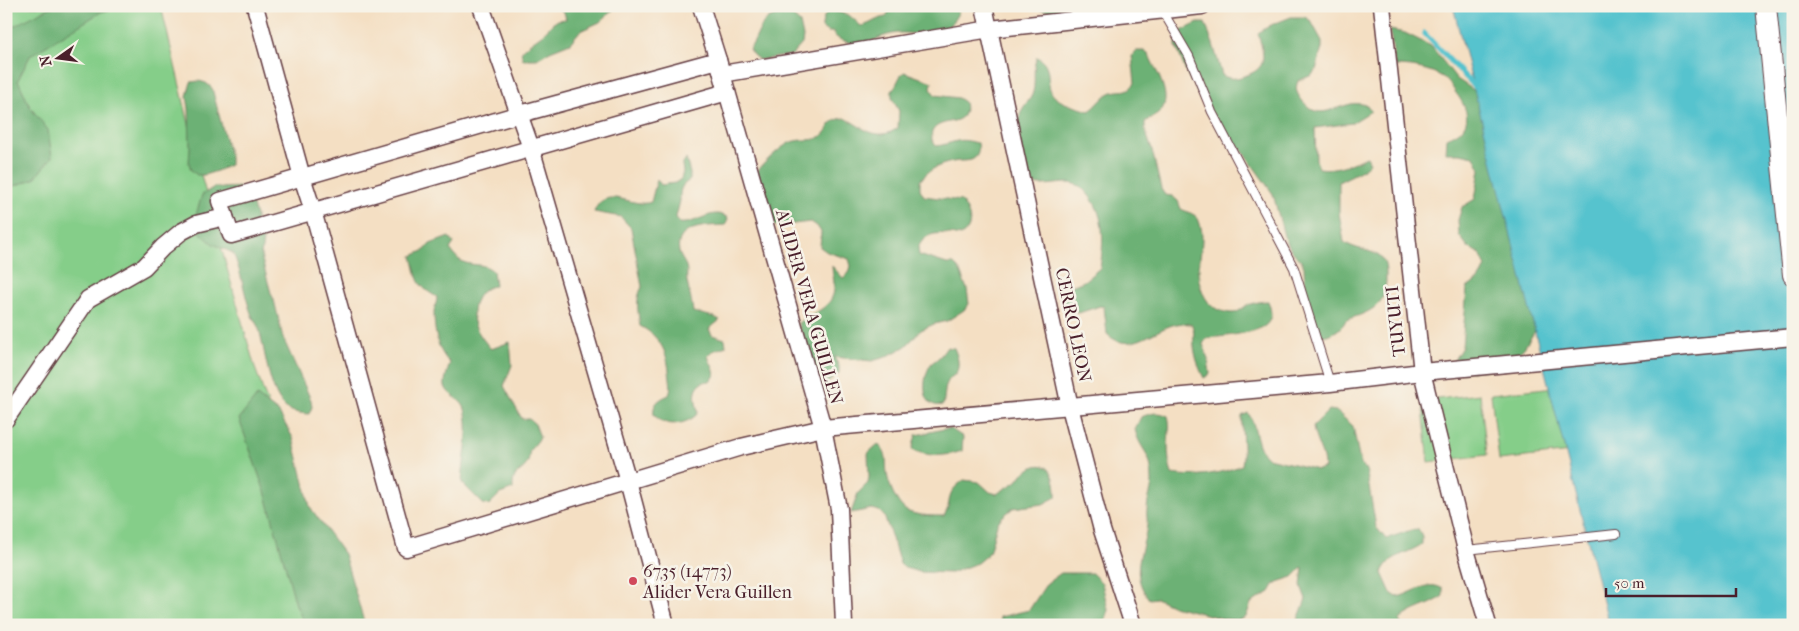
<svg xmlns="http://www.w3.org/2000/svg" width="1799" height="631" font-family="'IM FELL French Canon',serif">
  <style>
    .green { fill: #85ce89; stroke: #68765a }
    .forest { fill: #6cb175; stroke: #5b6850 }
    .water { fill: #56c3ce; stroke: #50717c }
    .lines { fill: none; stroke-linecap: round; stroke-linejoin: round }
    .stream { stroke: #56c3ce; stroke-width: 5 }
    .service-casing { stroke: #643c42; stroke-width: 10 }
    .minor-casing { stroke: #643c42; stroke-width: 19 }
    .tertiary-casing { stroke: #643c42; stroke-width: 22 }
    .service { stroke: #fff; stroke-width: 8 }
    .minor { stroke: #fff; stroke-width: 16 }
    .tertiary { stroke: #fff; stroke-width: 20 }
    .poi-dot { fill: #d1495b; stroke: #f7f3e8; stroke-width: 2 }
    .labels { text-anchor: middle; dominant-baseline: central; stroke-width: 5; stroke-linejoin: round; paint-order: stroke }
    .street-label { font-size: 18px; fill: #4a1f2b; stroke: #f7f3e8 }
    .poi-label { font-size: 18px; fill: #4a1f2b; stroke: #f7f3e8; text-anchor: start }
  </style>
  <rect width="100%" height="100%" fill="#f7f3e8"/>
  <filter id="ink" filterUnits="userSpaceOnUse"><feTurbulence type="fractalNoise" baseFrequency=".02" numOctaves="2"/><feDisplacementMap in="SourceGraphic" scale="10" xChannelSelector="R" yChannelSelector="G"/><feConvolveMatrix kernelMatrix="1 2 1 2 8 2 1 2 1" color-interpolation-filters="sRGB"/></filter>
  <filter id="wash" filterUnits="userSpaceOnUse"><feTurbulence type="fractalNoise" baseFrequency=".0096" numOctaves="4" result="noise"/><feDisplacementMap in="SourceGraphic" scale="20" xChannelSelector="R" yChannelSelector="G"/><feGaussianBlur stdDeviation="1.12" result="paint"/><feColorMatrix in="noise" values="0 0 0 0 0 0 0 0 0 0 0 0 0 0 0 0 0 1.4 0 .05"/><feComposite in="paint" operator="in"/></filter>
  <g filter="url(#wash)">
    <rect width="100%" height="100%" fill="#f4dfc3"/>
    <g class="green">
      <polygon points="6,6 161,6 202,179 255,368 349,625 6,625"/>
      <polygon points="1582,384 1589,450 1499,460 1491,394"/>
      <polygon points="1480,394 1487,455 1429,462 1422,401"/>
    </g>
    <g class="forest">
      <polygon points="53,6 124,6 101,12 30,56 18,80 30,107 48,130 52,157 34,179 6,189 6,30"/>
      <polygon points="559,6 616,7 600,22 580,31 570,43 550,51 537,59 523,59 521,52 525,47 543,34 552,24 558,20 566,19 564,12 558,7"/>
      <path d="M887,6H960C958,20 942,36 928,35C916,35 904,31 892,34C880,36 871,43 859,46L839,39L834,35L835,32H828L822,28C822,20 824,15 830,9L850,16L861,26C870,25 876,18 886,17L889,11Z"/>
      <path d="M1040,6H1131C1102,10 1068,18 1040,9Z"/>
      <path d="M790,14L800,23L803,37L802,44L792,55L759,60L753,55L749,49C757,41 759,23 770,18C775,15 784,15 790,14Z"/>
      <path d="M1291,17H1305L1311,21L1322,41V48L1316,70L1312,75L1298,81C1295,88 1296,92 1301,99C1318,121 1329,109 1351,104C1356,103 1362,104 1367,105L1371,111L1352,123L1315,128L1316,160L1319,168C1335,171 1352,163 1367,157L1370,163C1362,172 1349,176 1339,182V213L1344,242C1355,250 1369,249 1379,256C1386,261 1386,269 1386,277C1386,307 1372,311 1346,320C1341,330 1333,334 1322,336L1317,330L1306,304L1304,267L1301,261L1291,250L1284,236L1273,194L1244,153L1221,126L1200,97L1186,72L1176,46L1177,33L1198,23H1205L1213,44L1222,75C1229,79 1233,79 1241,77C1270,69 1264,56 1258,33L1271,25Z"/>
      <path d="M1390,30L1405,33L1431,46L1457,79L1481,95L1539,325L1524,348L1503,368L1462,372L1454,360L1462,347L1467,288L1478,280L1486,267L1480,254L1468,247L1459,235L1458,220L1462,207L1475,199L1480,169L1474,156L1460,153H1446L1447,138C1472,128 1471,113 1456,93C1451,85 1446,78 1437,74C1424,68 1408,66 1395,66Z"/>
      <path d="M1136,51H1144L1149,55C1155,70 1173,95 1161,111C1157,116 1150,118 1145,122V130L1152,150L1161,189L1165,195L1172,196L1178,201L1181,209C1187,212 1197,214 1199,221C1210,249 1186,273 1209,303C1214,309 1224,313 1233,313C1238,313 1242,308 1246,306C1253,303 1261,301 1268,301C1271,309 1273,317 1267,324C1259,333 1220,337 1207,338L1203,344L1208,359L1210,374L1204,378C1199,369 1195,356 1194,346C1193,338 1195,332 1192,325C1164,314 1135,361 1107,334L1104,307L1100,306L1079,313L1066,309L1062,303L1064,289L1084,281L1100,268C1104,241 1106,212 1085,191C1080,186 1076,183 1068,183C1055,183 1039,188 1026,182C1022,160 1014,134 1021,112C1024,104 1031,100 1033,92C1036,80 1032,67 1037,57C1054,65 1044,82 1053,95C1061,104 1078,107 1089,111C1097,107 1102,97 1110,93C1121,88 1126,95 1135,83L1132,56Z"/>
      <path d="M904,72L932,82L931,89L935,95L958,98L964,102C970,130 940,115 932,132C931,134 932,137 932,140L936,146C944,145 949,143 957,141C964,139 972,142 978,143C979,150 979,157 971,160C967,161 962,161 959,161C943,163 929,168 920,181V189L924,196L961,201C970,213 975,226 961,236C944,233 926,229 918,248L919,255L947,264H954L959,269L967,289L969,304L964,310L947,321L934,324L921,330L906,346L886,357L872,361L834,357L839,366V373L828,382L815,378L798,323C811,313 832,309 834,290C835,282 832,274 832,266L843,278L849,273L851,266L849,259L827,252L820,247L821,232L817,226L811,222L776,226L769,222L757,172C762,164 785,142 795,141C803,139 811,141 818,138C832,131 825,120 845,118C863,127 876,143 898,128L899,111L892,98V90C898,84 898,77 904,72Z"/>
      <polygon points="199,81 206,83 212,88 230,157 230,165 217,171 204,175 197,175 191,170 189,163 190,148 189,109 187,96 191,82"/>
      <path d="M686,159L690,173V180C680,186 680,190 680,201C679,206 677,212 676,217L679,223C698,225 712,206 728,218L726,225C708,226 674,225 679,252C680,257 684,261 686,266C688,271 686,276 687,282C689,292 692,301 693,312L714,317L720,320L709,329L712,335L725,339L726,346L713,351L708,356C710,363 714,367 715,375L711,381C691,381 695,399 698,413C692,421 675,427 664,422C661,421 657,418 654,415C652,404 659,399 669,395C672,387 670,380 669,371C667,351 659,336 640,326C638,312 635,299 642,287L631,228L621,217L594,212C605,183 633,209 651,202L657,179L661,185L675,183L681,179L683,172L682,165Z"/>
      <path d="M214,187L221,188L242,187L251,200L256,215V222L263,240L261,256L271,293L274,300L283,338L311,400L312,407L309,414C301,413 290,413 284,406C269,391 265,350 259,329C257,324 254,320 252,316C244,295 242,273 233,253L213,244L197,230L193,225L202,195Z"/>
      <path d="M449,237L454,243L450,249C454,254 458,261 466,263C476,266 484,263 493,271L495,286C478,287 470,306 474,322C476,331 485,342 491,349L510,342L512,365L504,386L522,419H529L535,424L540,437C537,443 533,446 530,450C529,454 529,459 528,462C522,474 512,470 513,489L500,494L489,505L483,504L462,483C463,459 470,437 466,413C464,398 448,397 445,386C444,380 448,370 450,363C437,351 434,330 434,312C434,307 437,303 437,297C415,285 418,279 412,256L425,250L430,244Z"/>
      <path d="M947,347L954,348C958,357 960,365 956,374C943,381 946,392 943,405C920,410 922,377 931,364C933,361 934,362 937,359C941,356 944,351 947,347Z"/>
      <polygon points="257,396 279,413 293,438 310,507 344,554 365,625 305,625 296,605 266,495 239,419"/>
      <path d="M1329,410L1336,411L1353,426L1359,457L1361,464L1366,469L1376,527L1386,539L1411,530H1419L1422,536V544C1409,554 1388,555 1382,573L1391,593L1397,597C1413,594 1427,579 1443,589V596C1430,607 1412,608 1400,620L1401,625H1296L1306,599L1301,586L1303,567L1293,577L1280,581L1274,585L1270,592L1251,603L1246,617L1239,620L1225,619L1173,606L1156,598L1149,599C1128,572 1144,552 1147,525C1148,520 1146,515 1147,510C1147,501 1151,493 1152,483C1152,475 1151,461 1146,453C1141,445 1137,439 1135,429L1141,417C1152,413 1158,411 1168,416C1171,426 1168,435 1168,445C1168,455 1169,466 1172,474C1194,478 1221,474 1242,465C1245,448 1241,433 1242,416L1248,413C1258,426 1254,447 1268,458L1310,468L1317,470L1324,468C1325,454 1314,441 1313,426Z"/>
      <path d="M944,429H951L963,437L962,451C944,457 930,457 912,450L916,435Z"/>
      <path d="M878,444C889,456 885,459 887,473C888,484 898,508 909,512C920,516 933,516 944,516C954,498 943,495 964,480L979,482L990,492L997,494C1002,490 1013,484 1017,481C1020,478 1021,474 1025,472C1048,454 1057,476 1056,497L1043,504L1013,508L1001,518L997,524L989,553L977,563L951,573L919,572L905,568L900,564L889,529L884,516L879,511L872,509L851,513L858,493L868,483L869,477L868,453Z"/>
      <polygon points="1061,573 1092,573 1102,583 1108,610 1104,625 999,625 1000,617 1029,610 1047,583"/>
    </g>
    <polygon class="water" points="1453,6 1793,6 1793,625 1609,625"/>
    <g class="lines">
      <polyline class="stream" points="1424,33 1477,89"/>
    </g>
  </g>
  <g filter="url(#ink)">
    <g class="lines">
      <g class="service-casing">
        <g id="service">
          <polyline points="1162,10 1189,56 1212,112 1294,268 1330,383"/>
          <polyline points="1466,550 1616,534"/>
        </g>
      </g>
      <g class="minor-casing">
        <g id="minor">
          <polyline points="255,6 302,177 313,211 406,548 741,447 823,428 1330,383 1422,372 1793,337"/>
          <polyline points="481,6 531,148 628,481 666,625"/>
          <polyline points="701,6 718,60 823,428 839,509 844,625"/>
          <polyline points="984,6 1070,407 1102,530 1133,625"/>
          <polyline points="1382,6 1422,372 1466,550 1488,625"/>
          <polyline points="718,60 520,114 220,201 231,235 727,92"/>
          <polyline points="722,74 990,29 1202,6"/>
          <polyline points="6,419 88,299 144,267 163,247 181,232 196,224 225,217"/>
        </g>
      </g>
      <g class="tertiary-casing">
        <polyline id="tertiary" points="1766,6 1793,275"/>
      </g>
      <use href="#service" class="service"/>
      <use href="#minor" class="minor"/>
      <use href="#tertiary" class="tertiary"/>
    </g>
  </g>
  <circle class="poi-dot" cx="633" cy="581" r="5"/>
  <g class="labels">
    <g class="street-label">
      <text transform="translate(809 307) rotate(74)">ALIDER VERA GUILLEN</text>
      <text transform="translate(1396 321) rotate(-96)">TUYUTI</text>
      <text transform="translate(1073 325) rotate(78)">CERRO LEON</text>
    </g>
    <g class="poi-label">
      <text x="643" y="571">6735 (14773)<tspan x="643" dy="21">Alider Vera Guillen</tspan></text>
    </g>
  </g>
  <rect width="1799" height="631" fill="none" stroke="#f7f3e8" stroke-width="25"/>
  <g transform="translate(58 58) rotate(256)" stroke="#f7f3e8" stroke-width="4" paint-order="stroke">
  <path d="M0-4L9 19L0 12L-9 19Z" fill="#4a1f2b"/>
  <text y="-8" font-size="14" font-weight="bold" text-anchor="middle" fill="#4a1f2b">N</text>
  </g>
  <path d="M1606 588v8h130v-8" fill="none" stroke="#4a1f2b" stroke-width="2.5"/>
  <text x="1614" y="588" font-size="15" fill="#4a1f2b" stroke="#f7f3e8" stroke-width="4" paint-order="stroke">50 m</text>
</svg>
